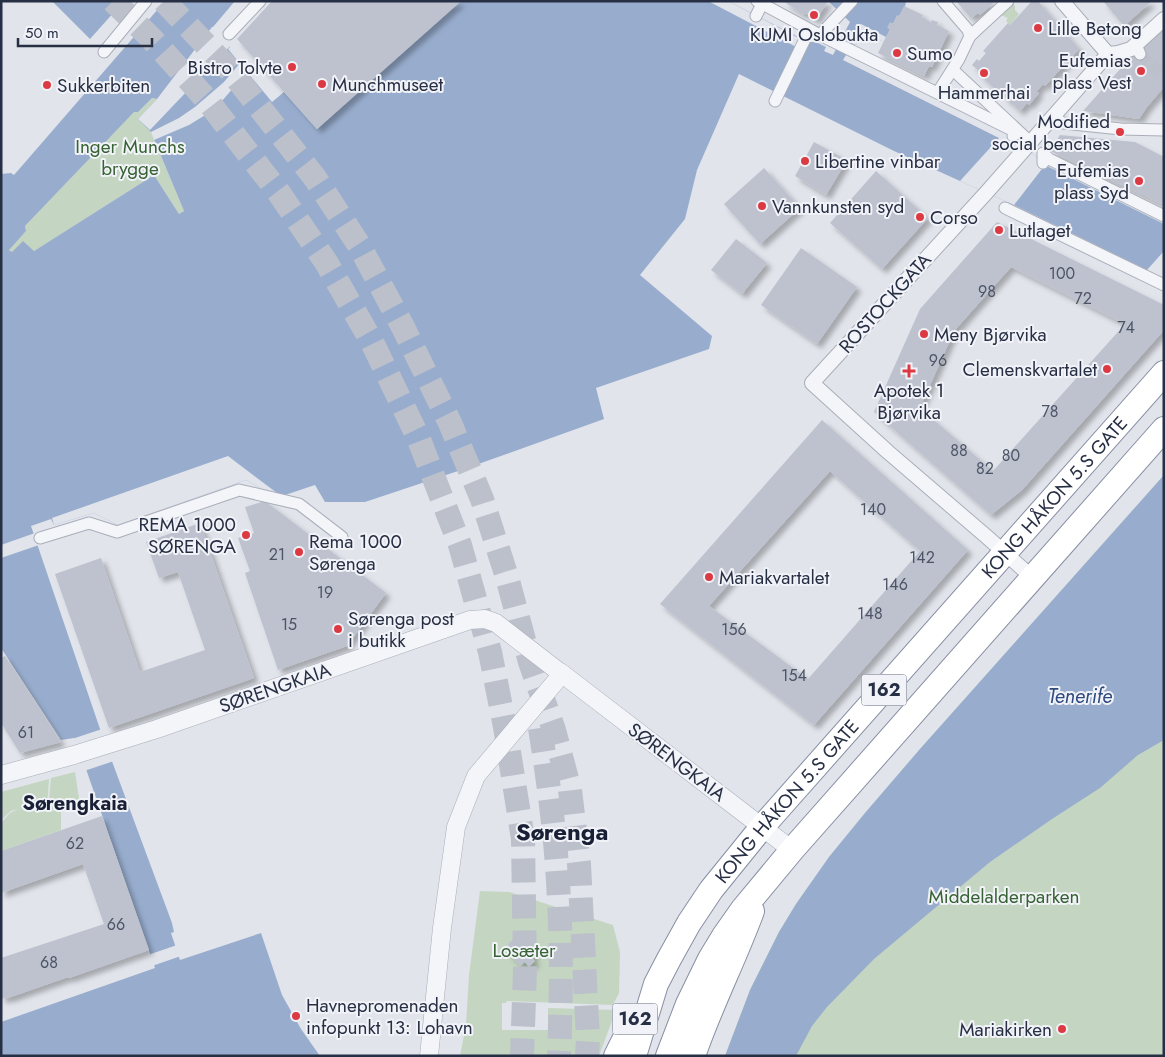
<svg xmlns="http://www.w3.org/2000/svg" width="1165" height="1057" font-family="Jost,sans-serif">
  <style>
    .green { fill: #c4d6c1 }
    .water { fill: #98adce; fill-rule: evenodd }
    .pier { fill: #e1e4eb }
    .building { fill: #bdc2ce; fill-rule: evenodd; filter: url(#shadow) }
    .lines { fill: none; stroke-linecap: round; stroke-linejoin: round }
    .pedestrian-tunnel { stroke: #bcc0ca; stroke-width: 11; stroke-dasharray: 11 5.5; stroke-linecap: butt }
    .trunk-tunnel { stroke: #bcc0ca; stroke-width: 24; stroke-dasharray: 24 12; stroke-linecap: butt }
    .pedestrian-casing { stroke: #a9aeb9; stroke-width: 13 }
    .minor-casing { stroke: #a9aeb9; stroke-width: 16 }
    .tertiary-casing { stroke: #a9aeb9; stroke-width: 19 }
    .trunk-casing { stroke: #868fa3; stroke-width: 26 }
    .pedestrian { stroke: #f4f5f9; stroke-width: 11 }
    .minor { stroke: #f4f5f9; stroke-width: 14 }
    .tertiary { stroke: #f4f5f9; stroke-width: 18 }
    .trunk { stroke: #fff; stroke-width: 24 }
    .poi-dot { fill: #dc3a43; stroke: #f1f3f8; stroke-width: 2 }
    .labels { text-anchor: middle; dominant-baseline: central; stroke-width: 4; stroke-linejoin: round; paint-order: stroke }
    .number-label { font-size: 16px; fill: #4c5466 }
    .shield { fill: #f1f3f8; stroke: #646a7a; stroke-width: 1 }
    .shield-label { font-size: 18px; font-weight: bold; fill: #272f44 }
    .poi-label { font-size: 19px; fill: #272f44; stroke: #f1f3f8; text-anchor: start }
    .park-label { font-size: 19px; fill: #376233; stroke: #f1f3f8 }
    .street-label { font-size: 19px; fill: #272f44; stroke: #f1f3f8 }
    .water-label { font-size: 20px; font-style: italic; fill: #2d497d; stroke: #f1f3f8 }
    .neighbourhood-label { font-size: 20px; font-weight: bold; fill: #192035; stroke: #f1f3f8 }
    .district-label { font-size: 24px; font-weight: bold; fill: #192035; stroke: #f1f3f8 }
  </style>
  <defs>
    <filter id="shadow"><feDropShadow dx="4.5" dy="4.5" stdDeviation="2.5" flood-color="#0004"/></filter>
  </defs>
  <rect width="100%" height="100%" fill="#e1e4eb"/>
  <g class="green">
    <polygon points="1012,2 1015,6 1015,10 1019,14 1010,25 1006,21 1008,18 998,14"/>
    <polygon points="152,98 157,99 150,130 184,211 179,214 154,175 34,251 12,253 9,249 26,231 25,226 134,111 138,112"/>
    <polygon points="1164,475 1164,1056 725,1056 750,990 779,932 796,904 829,857 865,813 920,749"/>
    <polygon points="75,772 80,805 70,810 48,809 51,778"/>
    <polygon points="49,779 47,809 40,810 61,811 61,830 1,851 1,823 10,813 18,809 11,811 1,820 1,792"/>
    <polygon points="480,891 509,892 613,925 620,952 619,993 613,1005 507,1001 506,1003 502,1003 502,1030 548,1030 548,1008 616,1010 599,1056 460,1056 466,1025 469,975"/>
  </g>
  <g class="water">
    <polygon points="52,1 124,1 90,39"/>
    <path d="M165,1H235L213,27L230,47L228,49L272,102L284,92L317,129L461,1H728L808,42L810,39L826,47L824,51L833,55L850,22L828,1H906L905,7L899,16H897L893,24L891,23L888,28L890,29L884,42L863,32L856,45L851,44L846,55L1006,130L1045,165L1164,224V251L1147,270L1014,205L960,181L894,151L739,74L697,170L685,219L640,275L712,336L709,349L596,388L604,419L470,467L365,502H325L315,485L285,495L277,493L272,495L246,480L118,525L94,513L54,525L51,519L31,526L100,729L172,923L174,932L171,933L180,960L261,933L282,995L301,1029L320,1056H1V1022L155,968L86,769L74,738L61,740L1,648V174L11,173L14,175ZM152,98L157,99L138,119L151,132L184,211L179,214L154,175L34,251L23,241L12,252L9,250L26,231L25,226L134,112H138Z"/>
    <polygon points="1164,475 1164,740 1138,755 1100,788 1052,819 990,862 874,959 827,1007 812,1026 796,1056 725,1056 750,990 779,932 796,904 829,857 865,813 920,749"/>
  </g>
  <g class="pier">
    <polygon points="708,1 728,1 808,43 804,51"/>
    <polygon points="861,24 886,37 884,42 863,32 856,45 851,43"/>
    <polygon points="212,27 216,27 231,45 150,130 138,119 157,99"/>
    <polygon points="846,55 1006,130 1045,165 1014,205 960,181 999,138 843,60"/>
    <polygon points="240,63 248,71 221,102 207,114 189,125 154,140 151,132 179,118 195,107 224,82"/>
    <polygon points="228,456 277,493 272,495 246,480 118,525 94,513 54,525 52,518"/>
    <polygon points="35,533 39,545 1,558 1,545"/>
    <polygon points="102,729 114,761 84,771 72,740 69,741 69,740"/>
    <polygon points="177,945 181,956 152,966 148,955"/>
  </g>
  <g class="building">
    <polygon points="272,1 461,1 317,129 237,39"/>
    <polygon points="783,1 828,1 816,20 805,13 804,15"/>
    <polygon points="956,1 996,1 980,15 978,13 971,18"/>
    <polygon points="1032,1 1038,1 1079,49 1045,86 1043,84 1036,92 1039,93 1029,105 1027,103 1020,111 1003,96 1005,94 997,88 996,90 979,74 980,72 972,65 977,59 979,61 986,53 983,51 1008,23 1010,25"/>
    <polygon points="1103,1 1152,1 1124,26"/>
    <polygon points="904,6 923,15 922,17 931,22 932,20 938,22 937,25 949,31 932,67 929,66 924,76 878,53 890,29 887,28 890,22 893,24 897,15 899,16"/>
    <polygon points="1164,24 1164,87 1147,107 1139,119 1083,111 1144,42"/>
    <polygon points="1060,135 1135,142 1164,157 1164,205 1050,151"/>
    <polygon points="814,142 847,160 826,195 795,176"/>
    <polygon points="764,168 800,208 760,244 724,204"/>
    <polygon points="876,171 928,218 882,269 830,223"/>
    <path d="M997,222L1164,305V330L1022,490L991,515L874,412L920,309ZM1011,267L1125,324L993,471L920,408L954,331Z"/>
    <polygon points="736,239 767,263 742,294 711,270"/>
    <polygon points="801,248 857,287 817,344 761,305"/>
    <path d="M822,420L968,550L814,725L660,604ZM830,471L920,551L808,679L709,606Z"/>
    <polygon points="265,501 386,593 347,646 278,670 245,573 250,571 238,538 254,533 245,507"/>
    <polygon points="200,523 254,678 109,728 55,574 101,558 140,672 205,650 178,572 159,578 146,542"/>
    <polygon points="5,656 17,674 61,742 20,753 1,723 1,658"/>
    <polygon points="102,816 149,950 69,978 68,977 8,998 8,997 1,999 1,958 104,924 83,864 1,893 1,851"/>
    <polygon points="521,936 535,952 531,957 535,961 529,967 525,962 520,966 505,949 509,946 508,944 515,937 516,939"/>
  </g>
  <g class="lines">
    <polyline class="pedestrian-tunnel" points="1140,54 1164,76"/>
    <g class="trunk-tunnel">
      <polyline points="113,1 150,37 207,100 279,193 326,262 372,342 418,437 460,545 490,652 505,727 523,839 525,969 522,1056"/>
      <polyline points="164,1 231,71 315,178 359,245 403,327 450,423 482,499 507,577 530,662 554,730 570,790 579,864 588,1039 587,1056"/>
      <path d="M540,728C549,785 557,844 559,903C562,953 561,1005 559,1056"/>
    </g>
    <g class="pedestrian-casing">
      <g id="pedestrian">
        <polyline points="757,1 820,35 1016,132 1013,136"/>
        <polyline points="943,1 968,30 970,36 1008,1"/>
        <polyline points="756,16 762,4"/>
        <polyline points="229,34 260,1"/>
        <polyline points="1136,45 1140,54"/>
        <polyline points="104,52 146,1"/>
        <polyline points="953,70 1027,139"/>
        <polyline points="938,92 959,59 970,36 974,32"/>
        <polyline points="775,101 806,37 820,35 852,1"/>
        <polyline points="1053,117 1063,123 1121,129 1164,130"/>
        <polyline points="1043,163 1043,153 1049,159 1164,216"/>
        <polyline points="1005,208 1164,285"/>
        <polyline points="40,538 89,523 117,532 239,490 299,504 342,537"/>
      </g>
    </g>
    <g class="minor-casing">
      <g id="minor">
        <polyline points="1062,1 1108,54"/>
        <polyline points="1033,578 987,537 888,452 812,383 986,193 1108,54 1118,53 1131,49 1164,19"/>
      </g>
    </g>
    <g class="tertiary-casing">
      <g id="tertiary">
        <polyline points="560,672 792,850"/>
        <polyline points="1,775 74,755 157,729 470,620 485,619 496,623 562,674"/>
        <polyline points="429,1056 442,928 456,827 476,776 562,674"/>
      </g>
    </g>
    <g class="trunk-casing">
      <g id="trunk">
        <polyline points="616,1056 632,1024"/>
        <path id="s1" d="M634,1056L656,984L669,959L689,923L711,890L762,827L1164,373"/>
        <polyline points="668,1056 688,1004 710,959 724,936 743,909 792,850 1164,429"/>
        <path d="M693,1056C710,1006 734,960 752,911"/>
      </g>
    </g>
    <use href="#pedestrian" class="pedestrian"/>
    <use href="#minor" class="minor"/>
    <use href="#tertiary" class="tertiary"/>
    <use href="#trunk" class="trunk"/>
  </g>
  <g class="poi-dot">
    <circle cx="814" cy="15" r="5"/>
    <circle cx="1038" cy="28" r="5"/>
    <circle cx="897" cy="53" r="5"/>
    <circle cx="292" cy="67" r="5"/>
    <circle cx="1141" cy="71" r="5"/>
    <circle cx="984" cy="73" r="5"/>
    <circle cx="322" cy="84" r="5"/>
    <circle cx="47" cy="85" r="5"/>
    <circle cx="1120" cy="132" r="5"/>
    <circle cx="805" cy="161" r="5"/>
    <circle cx="1139" cy="181" r="5"/>
    <circle cx="762" cy="206" r="5"/>
    <circle cx="920" cy="217" r="5"/>
    <circle cx="999" cy="230" r="5"/>
    <circle cx="924" cy="334" r="5"/>
    <circle cx="1107" cy="369" r="5"/>
    <path d="M906.5 363.5h5v5h5v5h-5v5h-5v-5h-5v-5h5z"/>
    <circle cx="246" cy="535" r="5"/>
    <circle cx="299" cy="552" r="5"/>
    <circle cx="709" cy="577" r="5"/>
    <circle cx="338" cy="629" r="5"/>
    <circle cx="296" cy="1016" r="5"/>
    <circle cx="1062" cy="1029" r="5"/>
  </g>
  <g class="labels">
    <g class="number-label">
      <text x="1062" y="273">100</text>
      <text x="987" y="291">98</text>
      <text x="1083" y="298">72</text>
      <text x="1126" y="327">74</text>
      <text x="938" y="360">96</text>
      <text x="1050" y="411">78</text>
      <text x="959" y="450">88</text>
      <text x="1011" y="455">80</text>
      <text x="985" y="468">82</text>
      <text x="873" y="509">140</text>
      <text x="277" y="554">21</text>
      <text x="922" y="557">142</text>
      <text x="895" y="584">146</text>
      <text x="325" y="592">19</text>
      <text x="870" y="613">148</text>
      <text x="289" y="624">15</text>
      <text x="734" y="629">156</text>
      <text x="794" y="675">154</text>
      <text x="26" y="732">61</text>
      <text x="75" y="843">62</text>
      <text x="116" y="924">66</text>
      <text x="49" y="962">68</text>
    </g>
    <g class="shield">
      <rect x="861.5" y="674.5" width="45" height="31" rx="4"/>
      <rect x="612.5" y="1003.5" width="45" height="31" rx="4"/>
    </g>
    <g class="shield-label">
      <text x="884" y="690">162</text>
      <text x="635" y="1019">162</text>
    </g>
    <g class="poi-label">
      <text x="1048" y="28">Lille Betong</text>
      <text x="814" y="34" text-anchor="middle">KUMI Oslobukta</text>
      <text x="907" y="53">Sumo</text>
      <text x="1131" y="60" text-anchor="end">Eufemias<tspan x="1131" dy="22">plass Vest</tspan></text>
      <text x="282" y="67" text-anchor="end">Bistro Tolvte</text>
      <text x="332" y="84">Munchmuseet</text>
      <text x="57" y="85">Sukkerbiten</text>
      <text x="984" y="92" text-anchor="middle">Hammerhai</text>
      <text x="1110" y="121" text-anchor="end">Modified<tspan x="1110" dy="22">social benches</tspan></text>
      <text x="815" y="161">Libertine vinbar</text>
      <text x="1129" y="170" text-anchor="end">Eufemias<tspan x="1129" dy="22">plass Syd</tspan></text>
      <text x="772" y="206">Vannkunsten syd</text>
      <text x="930" y="217">Corso</text>
      <text x="1009" y="230">Lutlaget</text>
      <text x="934" y="334">Meny Bjørvika</text>
      <text x="1097" y="369" text-anchor="end">Clemenskvartalet</text>
      <text x="909" y="390" text-anchor="middle">Apotek 1<tspan x="909" dy="22">Bjørvika</tspan></text>
      <text x="236" y="524" text-anchor="end">REMA 1000<tspan x="236" dy="22">SØRENGA</tspan></text>
      <text x="309" y="541">Rema 1000<tspan x="309" dy="22">Sørenga</tspan></text>
      <text x="719" y="577">Mariakvartalet</text>
      <text x="348" y="618">Sørenga post<tspan x="348" dy="22">i butikk</tspan></text>
      <text x="306" y="1005">Havnepromenaden<tspan x="306" dy="22">infopunkt 13: Lohavn</tspan></text>
      <text x="1052" y="1029" text-anchor="end">Mariakirken</text>
    </g>
    <g class="park-label">
      <text x="130" y="146">Inger Munchs<tspan x="130" dy="22">brygge</tspan></text>
      <text x="1004" y="896">Middelalderparken</text>
      <text x="524" y="950">Losæter</text>
    </g>
    <g class="street-label">
      <text transform="translate(885 303) rotate(-48)">ROSTOCKGATA</text>
      <text stroke="none"><textPath href="#s1" startOffset="706">KONG HÅKON 5.S GATE</textPath></text>
      <text transform="translate(275 688) rotate(-19)">SØRENGKAIA</text>
      <text transform="translate(677 762) rotate(37)">SØRENGKAIA</text>
      <text stroke="none"><textPath href="#s1" startOffset="301">KONG HÅKON 5.S GATE</textPath></text>
    </g>
    <g class="water-label">
      <text x="1080" y="696">Tenerife</text>
    </g>
    <g class="neighbourhood-label">
      <text x="75" y="803">Sørengkaia</text>
    </g>
    <g class="district-label">
      <text x="562" y="831">Sørenga</text>
    </g>
  </g>
  <rect width="1165" height="1057" fill="none" stroke="#272f44" stroke-width="5"/>
  <path d="M18 38v8h134v-8" fill="none" stroke="#272f44" stroke-width="2.5"/>
  <text x="25" y="38" font-size="15" fill="#272f44" stroke="#f1f3f8" stroke-width="4" paint-order="stroke">50 m</text>
</svg>
